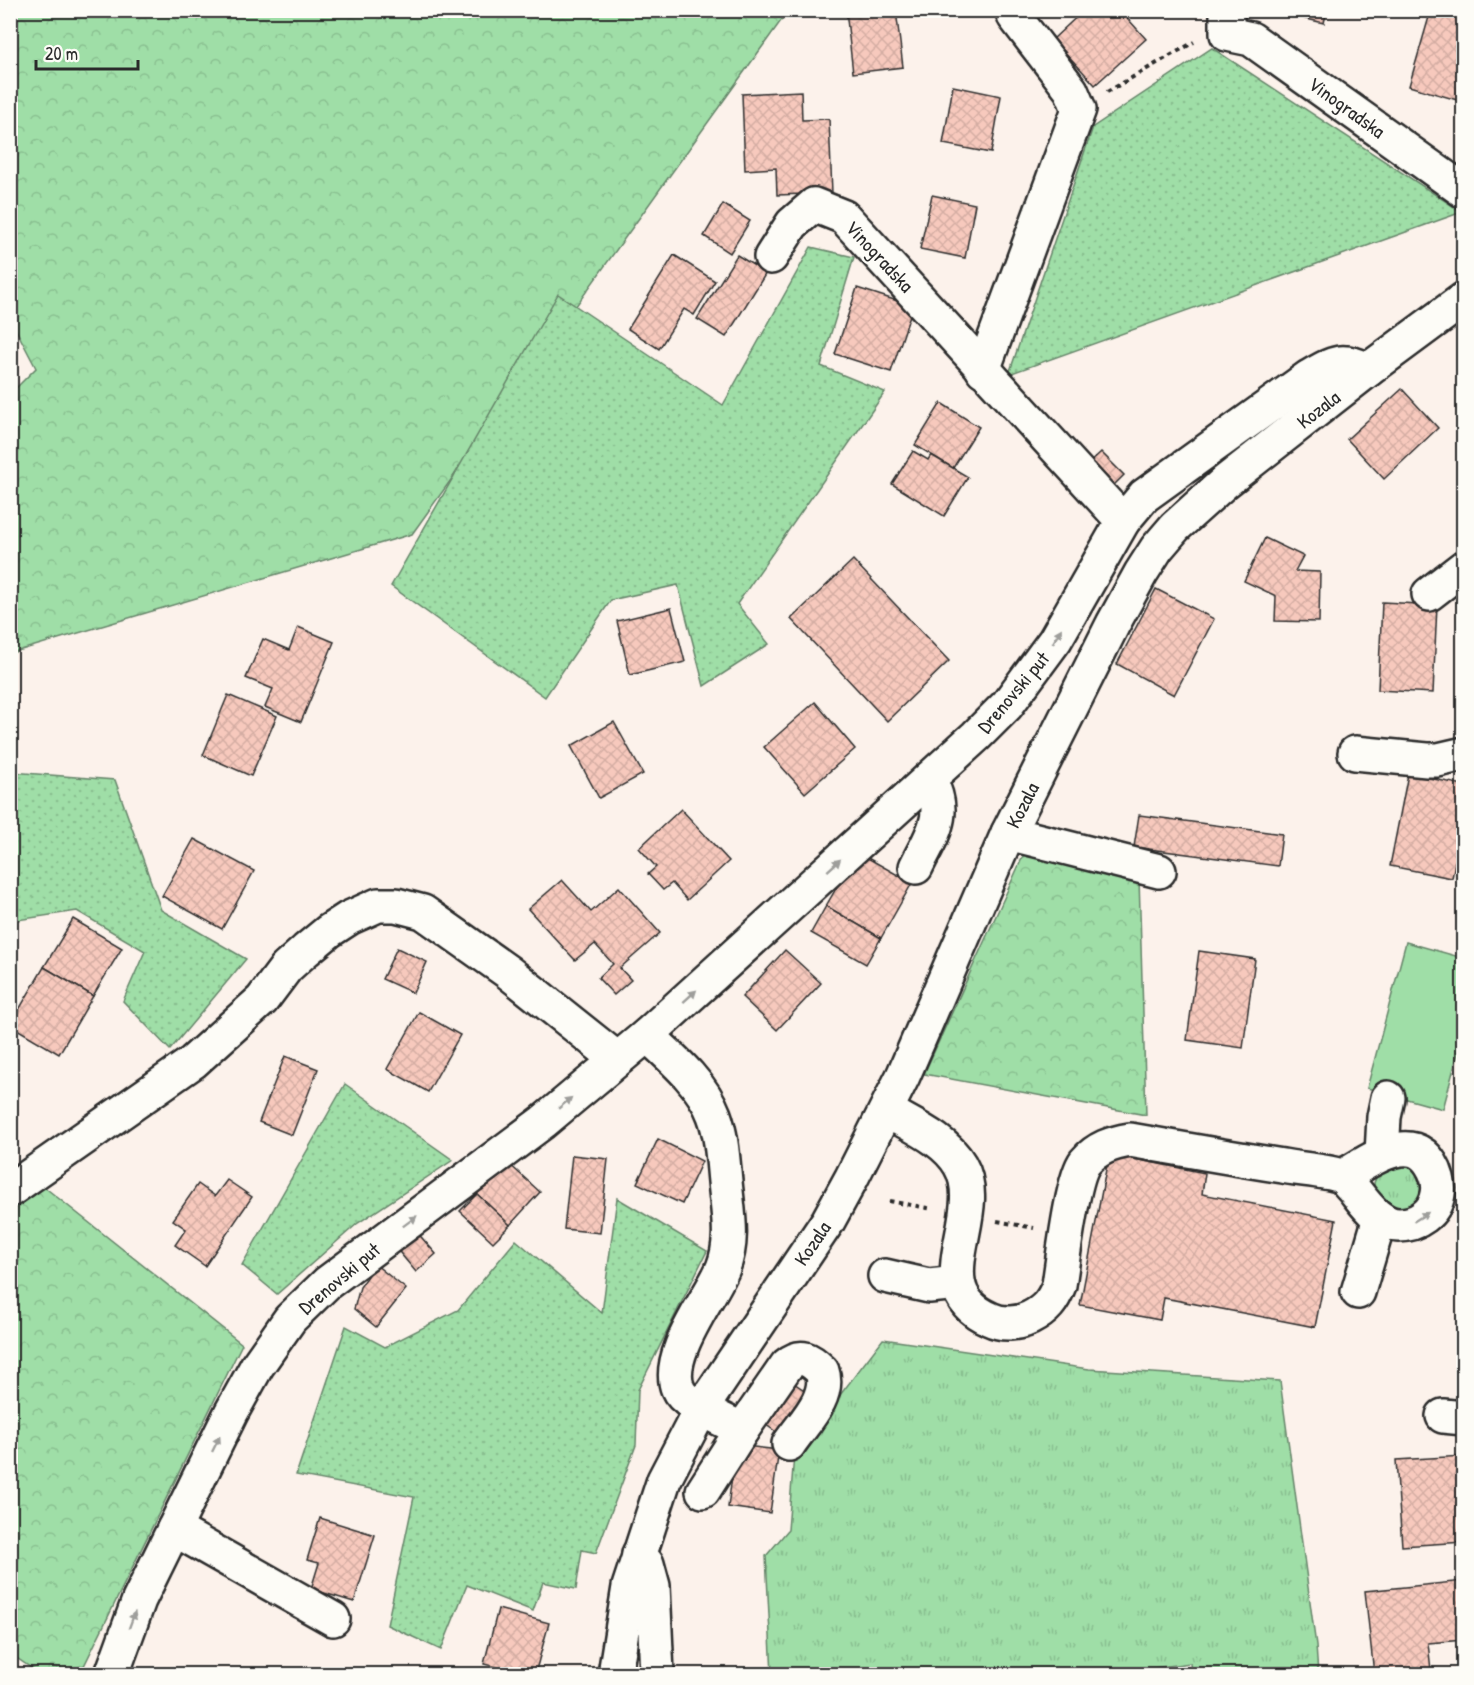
<svg xmlns="http://www.w3.org/2000/svg" width="1474" height="1685" font-family="'Patrick Hand',sans-serif">
  <style>
    .grass { fill: url(#grass-tufts); stroke: #658469; stroke-width: 1.5 }
    .forest { fill: url(#forest-crowns); stroke: #658469; stroke-width: 1.5 }
    .garden { fill: url(#garden-dots); stroke: #658469; stroke-width: 1.5 }
    .pitch { fill: #9fdea7; stroke: #658469; stroke-width: 1.5 }
    .building { fill: url(#building-cross-hatch); stroke: #2b2b2b; stroke-width: 1.5 }
    .lines { fill: none; stroke-linecap: round; stroke-linejoin: round }
    .minor-casing { stroke: #2b2b2b; stroke-width: 38 }
    .major-casing { stroke: #2b2b2b; stroke-width: 38 }
    .path { stroke: #2b2b2b; stroke-width: 4; stroke-dasharray: 4.5 4.5; stroke-linecap: butt }
    .minor { stroke: #fdfcf7; stroke-width: 33 }
    .major { stroke: #fdfcf7; stroke-width: 33 }
    .oneway { fill: #9e9e9b }
    .labels { text-anchor: middle; dominant-baseline: central; stroke-width: 4.5; stroke-linejoin: round; paint-order: stroke }
    .street-label { font-size: 20px; fill: #2b2b2b; stroke: #fdfcf7 }
  </style>
  <defs>
    <pattern id="grass-tufts" width="24" height="20" patternUnits="userSpaceOnUse" patternTransform="scale(1.5)"><rect width="24" height="20" fill="#9fdea7"/><path d="M3 7l-1-3M5 7V3M7 7l1-3M15 17l-1-3M17 17v-4M19 17l1-3" fill="none" stroke="#89bf90"/></pattern>
    <pattern id="forest-crowns" width="20" height="18" patternUnits="userSpaceOnUse" patternTransform="scale(1.5)"><rect width="20" height="18" fill="#9fdea7"/><path d="M2 6a3 3 0 1 1 6 0M12 15a3 3 0 1 1 6 0" fill="none" stroke="#89bf90"/></pattern>
    <pattern id="garden-dots" width="8" height="8" patternUnits="userSpaceOnUse" patternTransform="scale(1.5)"><rect width="8" height="8" fill="#9fdea7"/><path d="M2 2h.1M6 6h.1" fill="none" stroke="#89bf90" stroke-width="1.8" stroke-linecap="round"/></pattern>
    <pattern id="building-cross-hatch" width="8" height="8" patternUnits="userSpaceOnUse" patternTransform="scale(1.5)"><rect width="8" height="8" fill="#f7c9bd"/><path d="M0 0l8 8M0 8l8-8" fill="none" stroke="#d4ada3"/></pattern>
  </defs>
  <rect width="100%" height="100%" fill="#fcf2eb"/>
  <filter id="ink" filterUnits="userSpaceOnUse"><feTurbulence type="fractalNoise" baseFrequency=".0167" numOctaves="2"/><feDisplacementMap in="SourceGraphic" scale="12" xChannelSelector="R" yChannelSelector="G"/><feConvolveMatrix kernelMatrix="1 2 1 2 8 2 1 2 1" color-interpolation-filters="sRGB"/></filter>
  <g filter="url(#ink)">
    <g class="grass">
      <path d="M1399,1163C1424,1171 1429,1182 1416,1206L1395,1212L1375,1191L1374,1183L1377,1175Z"/>
      <polygon points="883,1339 1089,1369 1280,1381 1316,1646 1318,1674 1191,1674 1190,1663 1108,1674 772,1674 766,1556 788,1530 794,1455"/>
    </g>
    <g class="forest">
      <polygon points="11,11 788,11 412,534 11,653 11,393 36,368 11,320"/>
      <polygon points="1024,854 1139,878 1146,1115 924,1074"/>
      <polygon points="43,1186 242,1344 80,1674 40,1674 11,1654 11,1209"/>
    </g>
    <g class="garden">
      <polygon points="1212,48 1462,212 1009,374 1093,127"/>
      <polygon points="811,247 854,257 821,366 885,392 737,604 769,644 704,686 678,585 611,600 545,697 391,586 558,294 723,405"/>
      <polygon points="11,772 115,780 161,910 246,959 170,1050 123,1001 145,951 77,911 11,921"/>
      <polygon points="11,1044 14,1048 11,1165 10,1165"/>
      <polygon points="345,1084 453,1160 358,1223 277,1294 242,1265"/>
      <polygon points="617,1198 707,1251 638,1390 636,1445 596,1553 582,1550 576,1589 543,1582 533,1611 467,1585 441,1650 387,1625 414,1497 296,1475 346,1326 385,1347 458,1310 516,1240 602,1313"/>
    </g>
    <polygon class="pitch" points="1406,942 1463,958 1463,1034 1443,1109 1367,1088"/>
    <g class="building">
      <polygon points="846,10 896,10 903,67 853,73"/>
      <polygon points="1084,10 1120,10 1146,39 1095,85 1053,39"/>
      <polygon points="1276,10 1327,10 1324,23 1276,12"/>
      <polygon points="1431,10 1464,10 1464,102 1409,86"/>
      <polygon points="953,86 1001,96 991,153 943,144"/>
      <polygon points="801,91 802,120 829,119 832,193 777,195 776,168 745,170 742,94"/>
      <polygon points="932,195 975,204 965,258 920,249"/>
      <polygon points="723,204 750,221 730,253 704,236"/>
      <polygon points="674,255 715,281 694,315 684,309 659,349 628,329"/>
      <polygon points="737,255 766,273 726,337 697,319"/>
      <polygon points="857,288 913,306 891,372 835,354"/>
      <polygon points="1402,389 1438,428 1384,479 1347,439"/>
      <polygon points="941,403 979,427 953,468 915,445"/>
      <polygon points="913,451 928,460 931,455 968,477 944,516 892,484"/>
      <polygon points="1101,452 1124,475 1108,491 1084,468"/>
      <polygon points="1265,538 1303,556 1295,571 1320,572 1319,622 1275,621 1276,596 1244,581"/>
      <polygon points="853,560 949,661 887,721 791,619"/>
      <polygon points="1156,589 1214,619 1174,695 1117,664"/>
      <polygon points="1382,602 1437,605 1433,693 1378,690"/>
      <polygon points="671,608 685,662 630,675 617,621"/>
      <polygon points="298,627 334,642 301,722 265,707 273,689 246,678 263,639 289,650"/>
      <polygon points="228,695 277,716 251,776 203,755"/>
      <polygon points="815,702 855,749 805,793 764,747"/>
      <polygon points="614,722 643,774 599,798 571,746"/>
      <polygon points="1408,774 1464,785 1464,818 1452,878 1390,866"/>
      <polygon points="681,809 729,861 687,900 672,883 663,890 648,874 656,867 639,848"/>
      <polygon points="1139,815 1282,834 1278,866 1134,847"/>
      <polygon points="194,839 254,871 222,929 162,896"/>
      <polygon points="857,852 912,883 881,938 826,906"/>
      <polygon points="562,880 591,912 619,887 660,933 620,968 631,980 614,995 598,978 613,964 595,944 575,960 528,909"/>
      <polygon points="826,906 881,938 866,964 811,933"/>
      <polygon points="73,919 122,948 93,996 44,967"/>
      <polygon points="397,948 427,962 413,993 382,979"/>
      <polygon points="785,950 821,983 777,1030 742,997"/>
      <polygon points="1199,951 1255,959 1243,1048 1187,1040"/>
      <polygon points="44,967 93,996 59,1054 10,1025"/>
      <polygon points="419,1012 460,1035 428,1092 387,1069"/>
      <polygon points="285,1056 318,1069 292,1135 259,1122"/>
      <polygon points="658,1139 702,1161 682,1204 637,1183"/>
      <polygon points="1109,1154 1205,1173 1202,1194 1336,1220 1315,1327 1164,1298 1160,1320 1080,1305"/>
      <polygon points="572,1155 608,1159 600,1233 564,1229"/>
      <polygon points="507,1162 540,1192 510,1225 477,1194"/>
      <polygon points="227,1180 252,1197 205,1266 175,1245 186,1229 173,1220 198,1184 215,1196"/>
      <polygon points="477,1194 510,1225 493,1242 460,1211"/>
      <polygon points="415,1230 436,1254 416,1272 395,1247"/>
      <polygon points="376,1265 406,1289 376,1327 354,1309 360,1287"/>
      <polygon points="788,1379 810,1394 782,1436 759,1420"/>
      <polygon points="736,1445 779,1450 770,1513 728,1507"/>
      <polygon points="1464,1456 1464,1542 1402,1546 1396,1460"/>
      <polygon points="320,1518 375,1535 354,1602 311,1589 319,1563 307,1560"/>
      <polygon points="1464,1581 1464,1640 1428,1643 1431,1670 1374,1674 1365,1591"/>
      <polygon points="498,1609 549,1623 535,1674 522,1674 484,1664"/>
    </g>
    <g class="lines">
      <g class="minor-casing">
        <g id="minor">
          <polyline points="1227,10 1227,34 1251,39 1464,191"/>
          <polyline points="771,257 792,224 814,205 844,217 1123,521"/>
          <polyline points="983,370 1079,109 1071,90 1014,16 1013,10"/>
          <polyline points="1429,594 1464,567"/>
          <polyline points="1355,753 1427,760 1438,760 1464,754"/>
          <polyline points="1008,833 1159,871"/>
          <path d="M916,867C932,834 949,815 929,779"/>
          <path d="M647,1035C672,1058 702,1083 714,1115C723,1139 723,1166 726,1191C729,1219 733,1242 723,1268C710,1299 664,1355 678,1389C684,1405 726,1420 742,1430L703,1491"/>
          <path d="M887,1111C912,1126 945,1139 960,1165C989,1215 920,1289 990,1319C1002,1325 1018,1324 1030,1318C1046,1310 1053,1301 1059,1285C1063,1260 1072,1179 1085,1162C1097,1148 1112,1143 1130,1140C1181,1149 1232,1158 1283,1166C1297,1169 1329,1171 1341,1176C1345,1178 1348,1183 1351,1186C1363,1200 1378,1225 1399,1225C1417,1225 1435,1213 1438,1194C1440,1184 1436,1172 1431,1164C1410,1129 1366,1163 1342,1177"/>
          <polyline points="1382,1154 1384,1117 1388,1098"/>
          <polyline points="10,1190 193,1062 262,1000 286,968 306,950 329,931 349,918 378,905 396,905 423,912 508,972 617,1059"/>
          <polyline points="885,1276 929,1286 958,1283"/>
          <polyline points="1358,1292 1380,1218"/>
          <polyline points="1443,1416 1464,1418"/>
          <path d="M742,1430L787,1365C801,1353 810,1359 822,1371C831,1397 803,1423 789,1444"/>
          <polyline points="174,1529 333,1619"/>
          <polyline points="639,1554 647,1564 653,1586 657,1674"/>
          <path d="M112,1674L139,1600L231,1413L257,1366L290,1319L327,1283L543,1122L647,1035L976,736L1007,705L1055,640L1123,521L1144,496L1309,377C1333,363 1342,357 1368,370"/>
        </g>
      </g>
      <g class="major-casing">
        <polyline id="major" points="615,1674 629,1587 664,1480 701,1409 828,1221 851,1179 903,1076 1008,833 1113,624 1141,573 1157,548 1175,527 1225,482 1368,370 1464,299"/>
      </g>
      <g class="path">
        <polyline points="1107,92 1194,42"/>
        <polyline points="889,1201 933,1209"/>
        <polyline points="997,1221 1034,1228"/>
      </g>
      <use href="#minor" class="minor"/>
      <use href="#major" class="major"/>
    </g>
    <defs><path id="oneway-solid" d="M-6-.8H1V-3.2L6.5 0L1 3.2V.8H-6Z" transform="scale(1.5)"/></defs>
    <g class="oneway">
      <use href="#oneway-solid" transform="translate(1057 636) rotate(-60)"/>
      <use href="#oneway-solid" transform="translate(834 865) rotate(-42)"/>
      <use href="#oneway-solid" transform="translate(690 996) rotate(-42)"/>
      <use href="#oneway-solid" transform="translate(565 1103) rotate(-40)"/>
      <use href="#oneway-solid" transform="translate(1421 1217) rotate(-32)"/>
      <use href="#oneway-solid" transform="translate(410 1221) rotate(-37)"/>
      <use href="#oneway-solid" transform="translate(216 1444) rotate(-64)"/>
      <use href="#oneway-solid" transform="translate(132 1620) rotate(-70)"/>
    </g>
  </g>
  <g class="labels">
    <g class="street-label">
      <text transform="translate(1347 107) rotate(36)">Vinogradska</text>
      <text transform="translate(880 256) rotate(47)">Vinogradska</text>
      <text transform="translate(1318 409) rotate(-38)">Kozala</text>
      <text transform="translate(1013 692) rotate(-50)">Drenovski put</text>
      <text transform="translate(1022 805) rotate(-63)">Kozala</text>
      <text transform="translate(812 1243) rotate(-56)">Kozala</text>
      <text transform="translate(339 1278) rotate(-40)">Drenovski put</text>
    </g>
  </g>
  <rect width="1474" height="1685" fill="none" stroke="#fdfcf7" stroke-width="36"/>
  <rect x="18" y="18" width="1438" height="1649" fill="none" stroke="#2b2b2b" stroke-width="2" filter="url(#ink)"/>
  <path d="M36 60v9h102v-9" fill="none" stroke="#2b2b2b" stroke-width="3"/>
  <text x="45" y="60" font-size="18" fill="#2b2b2b" stroke="#fdfcf7" stroke-width="4.5" paint-order="stroke">20 m</text>
</svg>
